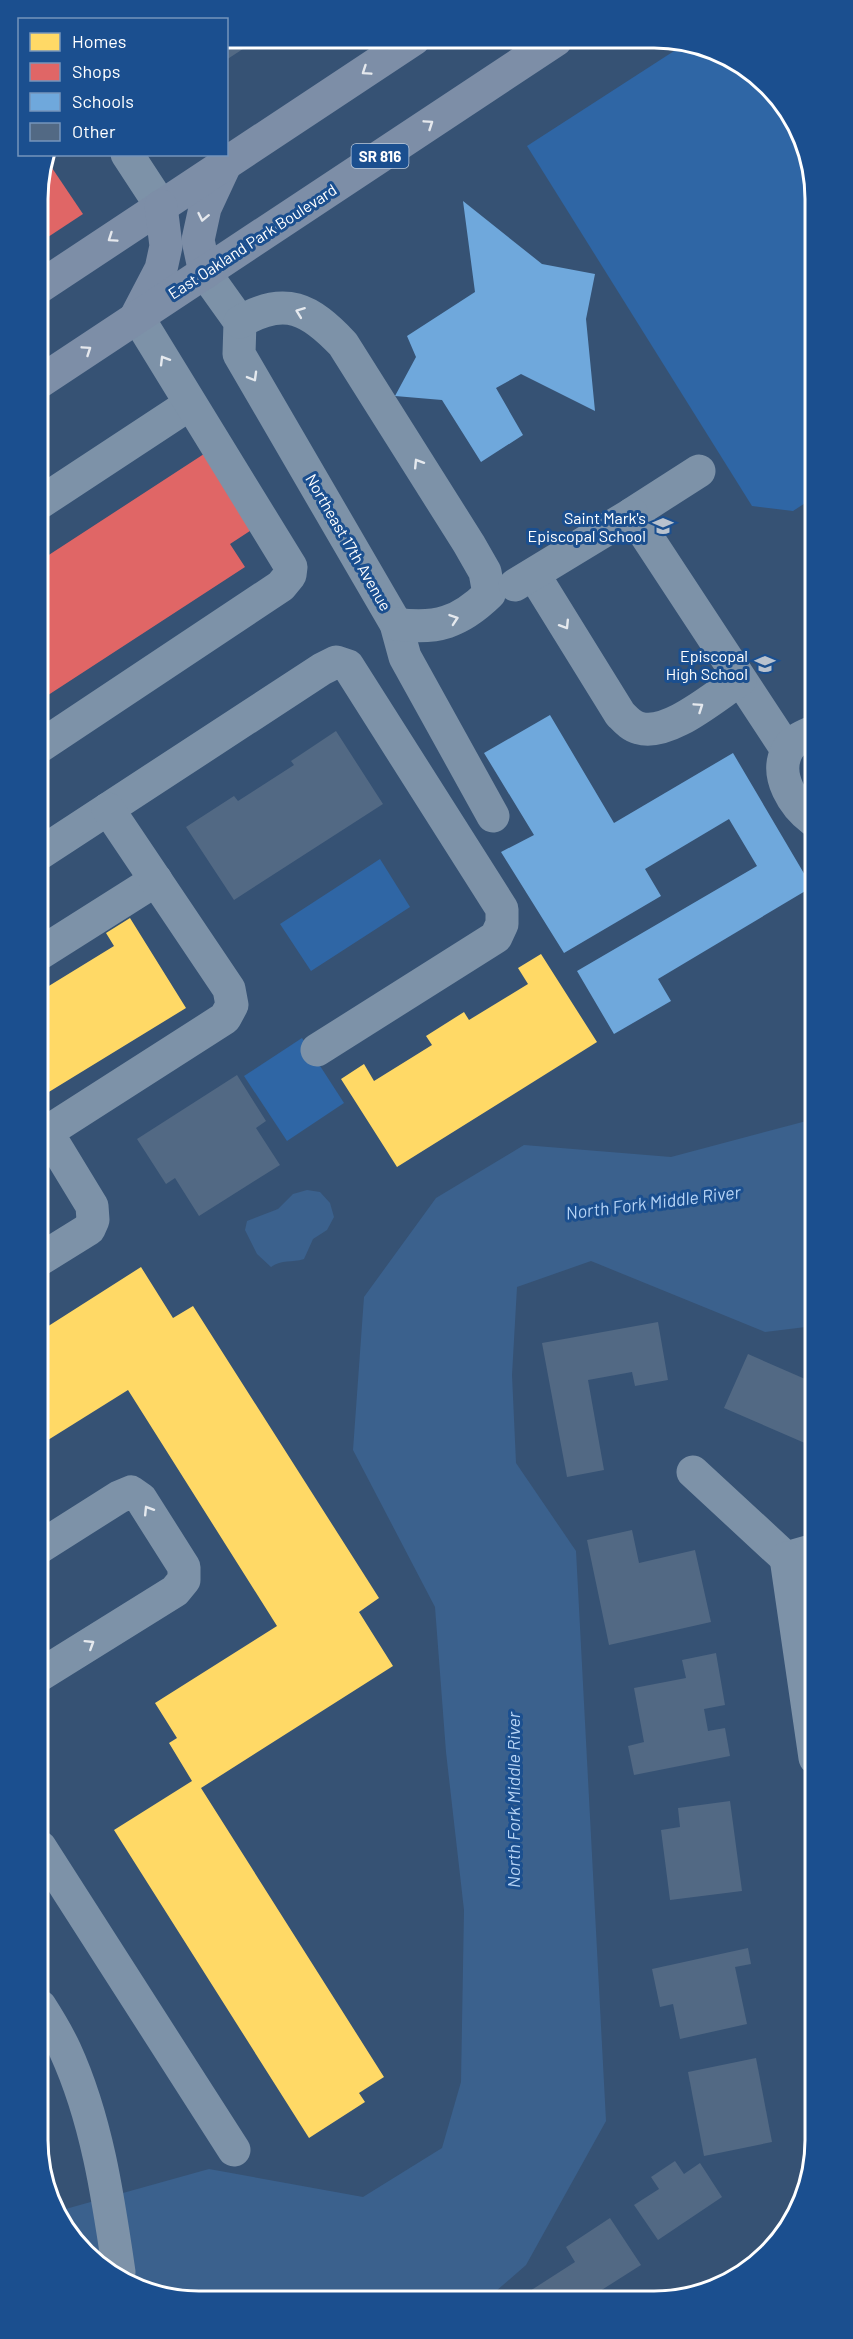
<svg xmlns="http://www.w3.org/2000/svg" width="853" height="2339" font-family="Barlow,sans-serif">
  <style>
    .green { fill: #2f66a5 }
    .water { fill: #3b618d }
    .homes { fill: #ffd966 }
    .shops { fill: #e06666 }
    .schools { fill: #6fa8dc }
    .building { fill: #526984 }
    .lines { fill: none; stroke-linecap: round; stroke-linejoin: round }
    .minor { stroke: #7d92a8; stroke-width: 33 }
    .major { stroke: #7d8ea7; stroke-width: 33 }
    .oneway { stroke: #e5e8ed }
    .oneway2 { stroke: #e5e9ee }
    .labels { text-anchor: middle; dominant-baseline: central; stroke-width: 6; stroke-linejoin: round; paint-order: stroke }
    .shield { fill: #1b4f8f; stroke: #bbcadd; stroke-width: 1.5 }
    .shield-label { font-size: 15px; font-weight: bold; fill: #fff }
    .street-label { font-size: 16px; fill: #fff; stroke: #1b4f8f }
    .poi-label { font-size: 16px; fill: #fff; stroke: #1b4f8f; text-anchor: end }
    .water-label { font-size: 18px; font-style: italic; fill: #b5d3f5; stroke: #1b4f8f }
    .rim { fill: none; stroke: #fff; stroke-width: 3 }
  </style>
  <rect width="100%" height="100%" fill="#365274"/>
  <g class="green">
    <polygon points="688,42 768,85 812,167 813,498 793,511 752,506 527,146"/>
    <polygon points="380,859 410,907 311,971 280,924"/>
    <polygon points="302,1038 344,1103 287,1141 244,1076"/>
  </g>
  <g class="water">
    <polygon points="814,1119 814,1326 765,1332 591,1261 517,1287 512,1375 516,1463 576,1551 606,2121 526,2265 488,2298 168,2298 85,2254 62,2210 209,2169 363,2197 442,2148 461,2082 464,1910 446,1752 435,1607 353,1450 364,1297 436,1198 524,1145 671,1157"/>
    <path d="M307,1190L320,1192L330,1203L334,1217L327,1230L313,1239L304,1259C292,1263 282,1259 271,1267L257,1254L245,1230L247,1221L278,1209L293,1194Z"/>
  </g>
  <g class="homes">
    <polygon points="130,918 186,1008 39,1098 39,992 114,946 106,933"/>
    <polygon points="541,954 597,1042 397,1167 341,1079 364,1064 374,1081 432,1045 426,1036 464,1012 469,1020 528,984 518,968"/>
    <polygon points="141,1267 173,1318 193,1306 379,1598 359,1612 393,1666 201,1788 384,2077 359,2093 365,2102 309,2138 114,1830 192,1781 169,1743 177,1738 155,1703 277,1626 128,1390 40,1445 39,1332"/>
  </g>
  <g class="shops">
    <polygon points="46,159 83,214 45,239 38,228 38,188"/>
    <polygon points="207,452 256,527 230,544 245,567 39,701 38,562"/>
  </g>
  <g class="schools">
    <polygon points="463,201 542,264 595,274 586,319 595,411 521,374 496,388 523,435 481,462 442,400 395,396 416,357 407,336 475,292"/>
    <polygon points="550,715 614,823 733,753 812,887 658,979 671,1001 614,1034 577,971 757,866 729,819 645,869 661,896 564,953 501,852 534,835 484,753"/>
  </g>
  <g class="building">
    <polygon points="226,38 236,39 260,38 226,60"/>
    <polygon points="336,731 383,804 234,900 186,827 234,796 238,801 294,765 291,761"/>
    <polygon points="237,1075 266,1121 256,1128 280,1165 199,1216 175,1178 166,1184 137,1139"/>
    <polygon points="658,1322 668,1380 635,1386 632,1372 588,1380 604,1470 567,1477 542,1343"/>
    <polygon points="748,1354 812,1382 809,1387 814,1390 814,1447 724,1408"/>
    <polygon points="632,1530 639,1563 695,1550 711,1622 609,1645 587,1540"/>
    <polygon points="716,1653 725,1705 704,1709 708,1731 725,1728 730,1756 634,1775 628,1746 644,1742 634,1688 686,1678 682,1660"/>
    <polygon points="730,1801 742,1891 670,1900 661,1830 680,1827 678,1808"/>
    <polygon points="748,1948 751,1964 735,1967 747,2024 680,2039 673,2004 660,2007 652,1969"/>
    <polygon points="756,2058 772,2142 704,2156 688,2072"/>
    <polygon points="675,2161 684,2174 700,2163 722,2197 658,2240 634,2205 659,2189 651,2177"/>
    <polygon points="610,2218 641,2265 589,2298 519,2298 575,2262 566,2247"/>
  </g>
  <g class="lines">
    <g class="minor">
      <polyline points="127,154 161,206"/>
      <polyline points="205,273 240,322 239,354 396,624 405,657 493,816"/>
      <path d="M240,322C285,295 310,309 343,344L469,544L485,572L489,594C460,622 437,630 396,624"/>
      <polyline points="699,471 632,514 787,750"/>
      <polyline points="38,504 190,404"/>
      <path d="M534,575L620,714C626,720 631,726 639,728C669,737 716,695 740,680"/>
      <polyline points="515,585 632,514"/>
      <path d="M813,732C804,736 791,741 787,751C774,776 794,806 813,820"/>
      <polyline points="39,747 281,586 290,575 291,567 137,316"/>
      <polyline points="39,854 322,669 336,662 348,666 502,909 502,924 496,937 317,1050"/>
      <polyline points="39,954 156,880"/>
      <polyline points="39,1260 89,1229 93,1220 92,1206 47,1132 225,1018 232,1005 229,989 108,809"/>
      <polyline points="693,1472 786,1558 814,1550"/>
      <polyline points="40,1547 119,1497 131,1492 141,1499 184,1567 184,1580 175,1591 40,1675"/>
      <polyline points="786,1558 815,1758"/>
      <polyline points="40,1847 234,2150"/>
      <path d="M40,2006C49,2020 58,2035 65,2050C97,2120 108,2197 119,2272"/>
    </g>
    <g class="major">
      <polyline points="205,273 198,240 205,208 225,165"/>
      <polyline points="38,288 414,39"/>
      <polyline points="137,315 161,269 166,246 161,206"/>
      <polyline points="38,383 556,40"/>
    </g>
  </g>
  <defs><path id="oneway-chevron" d="M-2-3.5L2.5 0L-2 3.5" fill="none" stroke-width="1.6" stroke-linecap="round" stroke-linejoin="round" transform="scale(1.5)"/></defs>
  <g class="oneway">
    <use href="#oneway-chevron" transform="translate(366 71) rotate(146)"/>
    <use href="#oneway-chevron" transform="translate(429 124) rotate(-34)"/>
    <use href="#oneway-chevron" transform="translate(203 217) rotate(102)"/>
    <use href="#oneway-chevron" transform="translate(112 238) rotate(146)"/>
    <use href="#oneway-chevron" transform="translate(87 350) rotate(-34)"/>
  </g>
  <g class="oneway2">
    <use href="#oneway-chevron" transform="translate(300 312) rotate(-159)"/>
    <use href="#oneway-chevron" transform="translate(164 360) rotate(-121)"/>
    <use href="#oneway-chevron" transform="translate(253 377) rotate(60)"/>
    <use href="#oneway-chevron" transform="translate(418 463) rotate(-122)"/>
    <use href="#oneway-chevron" transform="translate(454 619) rotate(-19)"/>
    <use href="#oneway-chevron" transform="translate(565 625) rotate(58)"/>
    <use href="#oneway-chevron" transform="translate(699 707) rotate(-34)"/>
    <use href="#oneway-chevron" transform="translate(148 1510) rotate(-122)"/>
    <use href="#oneway-chevron" transform="translate(90 1644) rotate(-32)"/>
  </g>
  <defs>
    <g id="school-bare" transform="scale(1.62)"><path d="M0-5L7-2L0 1L-7-2ZM-4 1L0 2.5L4 1V4Q0 6-4 4Z" fill="#b9c2ce" stroke="#1b4f8f" stroke-width="2.5" paint-order="stroke"/></g>
  </defs>
  <g fill-rule="evenodd">
    <use href="#school-bare" x="663" y="526"/>
    <use href="#school-bare" x="765" y="664"/>
  </g>
  <g class="labels">
    <rect class="shield" x="351.5" y="144" width="57" height="24" rx="4.5"/>
    <g class="shield-label">
      <text x="380" y="156">SR 816</text>
    </g>
    <g class="street-label">
      <text transform="translate(252 241) rotate(-33)">East Oakland Park Boulevard</text>
      <text transform="translate(349 542) rotate(60)">Northeast 17th Avenue</text>
    </g>
    <g class="poi-label">
      <text x="646" y="517">Saint Mark's<tspan x="646" dy="18">Episcopal School</tspan></text>
      <text x="748" y="655">Episcopal<tspan x="748" dy="18">High School</tspan></text>
    </g>
    <g class="water-label">
      <text transform="translate(653 1202) rotate(-7)">North Fork Middle River</text>
      <text transform="translate(513 1800) rotate(-90)">North Fork Middle River</text>
    </g>
  </g>
  <path d="M0 0H853V2339H0ZM199 48H654A151 151 0 0 1 805 199V2140A151 151 0 0 1 654 2291H199A151 151 0 0 1 48 2140V199A151 151 0 0 1 199 48Z" fill="#1b4f8f" fill-rule="evenodd"/>
  <path class="rim" d="M199 48H654A151 151 0 0 1 805 199V2140A151 151 0 0 1 654 2291H199A151 151 0 0 1 48 2140V199A151 151 0 0 1 199 48Z"/>
  <rect x="18" y="18" width="210" height="138" fill="#1b4f8f" stroke="#7695bc" stroke-width="1.5"/>
  <rect x="30" y="33" width="30" height="18" fill="#ffd966" stroke="#7695bc" stroke-width="1.5"/>
  <text x="72" y="48" font-size="18" fill="#ffffff">Homes</text>
  <rect x="30" y="63" width="30" height="18" fill="#e06666" stroke="#7695bc" stroke-width="1.5"/>
  <text x="72" y="78" font-size="18" fill="#ffffff">Shops</text>
  <rect x="30" y="93" width="30" height="18" fill="#6fa8dc" stroke="#7695bc" stroke-width="1.5"/>
  <text x="72" y="108" font-size="18" fill="#ffffff">Schools</text>
  <rect x="30" y="123" width="30" height="18" fill="#526984" stroke="#7695bc" stroke-width="1.5"/>
  <text x="72" y="138" font-size="18" fill="#ffffff">Other</text>
</svg>
